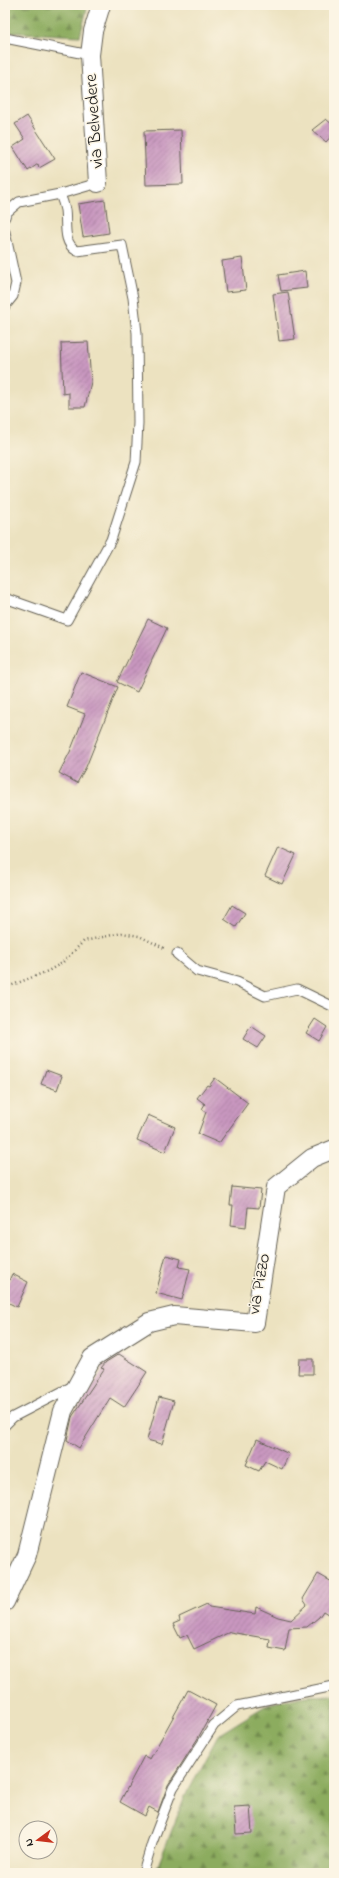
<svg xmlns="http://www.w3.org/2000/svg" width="339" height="1878" font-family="'Indie Flower',sans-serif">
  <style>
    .forest { fill: url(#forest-firs); stroke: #54643e }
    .building { fill: url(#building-hatch) }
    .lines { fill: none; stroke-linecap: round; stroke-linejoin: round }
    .lane-casing { stroke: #656155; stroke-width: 11 }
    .street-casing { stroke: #656155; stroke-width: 20 }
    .path { stroke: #656155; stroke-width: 2.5; stroke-dasharray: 1 3; stroke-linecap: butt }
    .lane { stroke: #fff; stroke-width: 9 }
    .street { stroke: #fff; stroke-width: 18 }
    .labels { text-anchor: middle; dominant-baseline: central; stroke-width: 3; stroke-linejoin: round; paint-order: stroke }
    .street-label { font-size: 18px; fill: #1c1c1c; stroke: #fcf5e5 }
  </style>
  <defs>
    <pattern id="forest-firs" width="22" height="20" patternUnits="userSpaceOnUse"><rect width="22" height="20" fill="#8cac5f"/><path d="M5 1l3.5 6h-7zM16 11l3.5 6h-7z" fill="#728b4e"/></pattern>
    <pattern id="building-hatch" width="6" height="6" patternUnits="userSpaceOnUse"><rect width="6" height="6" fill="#c997c0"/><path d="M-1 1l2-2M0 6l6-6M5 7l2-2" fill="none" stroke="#a27a9b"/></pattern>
  </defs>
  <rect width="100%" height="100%" fill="#fcf5e5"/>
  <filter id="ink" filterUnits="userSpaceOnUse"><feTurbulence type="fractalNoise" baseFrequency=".025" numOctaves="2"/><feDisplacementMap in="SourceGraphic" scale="8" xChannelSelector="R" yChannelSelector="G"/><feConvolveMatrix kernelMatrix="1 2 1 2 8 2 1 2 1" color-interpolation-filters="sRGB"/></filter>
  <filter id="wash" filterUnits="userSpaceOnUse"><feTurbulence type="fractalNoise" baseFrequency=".012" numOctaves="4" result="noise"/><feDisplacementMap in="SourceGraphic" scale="16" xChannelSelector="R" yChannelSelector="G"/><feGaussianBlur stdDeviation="0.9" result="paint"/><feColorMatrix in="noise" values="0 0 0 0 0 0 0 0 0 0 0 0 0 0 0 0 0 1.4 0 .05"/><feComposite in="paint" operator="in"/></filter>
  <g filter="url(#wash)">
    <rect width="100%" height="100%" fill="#ece2c0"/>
    <g class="forest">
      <polygon points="5,5 88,5 80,36 5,32"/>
      <polygon points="334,1695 334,1873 155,1873 188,1789 218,1735 268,1704 306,1696"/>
    </g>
    <g id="blocks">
      <g class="building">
        <polygon points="27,116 55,159 39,168 38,164 28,171 13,147 25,139 15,124"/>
        <polygon points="326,119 334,126 334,133 326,142 312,130"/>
        <polygon points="181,130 183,184 146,185 144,131"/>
        <polygon points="105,200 109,233 83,237 78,204"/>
        <polygon points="242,258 246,290 226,292 222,261"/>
        <polygon points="305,271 307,288 281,291 278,275"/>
        <polygon points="288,292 295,339 279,341 273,294"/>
        <polygon points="88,342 91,382 85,407 69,407 69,393 63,394 61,343"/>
        <polygon points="148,619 167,628 137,692 117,682"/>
        <polygon points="81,672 118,687 86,767 77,783 59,773 70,752 85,714 67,707"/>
        <polygon points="278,847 296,855 282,884 265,876"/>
        <polygon points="232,905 245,913 236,927 224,919"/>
        <polygon points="315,1019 327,1027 319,1041 306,1033"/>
        <polygon points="251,1026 266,1036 258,1048 243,1039"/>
        <polygon points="46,1070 62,1076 57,1090 41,1084"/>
        <polygon points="215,1078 248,1103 219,1143 198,1134 206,1112 202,1109 205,1104 197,1098 207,1085 209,1086"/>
        <polygon points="148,1115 175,1127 165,1152 137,1140"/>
        <polygon points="232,1187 261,1190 259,1208 248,1207 246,1227 231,1225 233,1205 230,1205"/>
        <polygon points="166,1255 181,1259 179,1267 190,1269 182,1300 156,1293"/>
        <polygon points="12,1274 28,1282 17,1307 5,1301 5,1289"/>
        <polygon points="119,1354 147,1372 124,1407 110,1398 79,1448 67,1440 72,1417 104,1369 101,1368 106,1362"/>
        <polygon points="299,1359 313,1359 313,1374 298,1374"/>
        <polygon points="159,1397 174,1401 162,1444 147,1440"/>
        <polygon points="257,1439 289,1454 282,1469 265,1461 259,1471 246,1465"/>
        <polygon points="318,1574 334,1583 334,1618 323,1611 319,1617 307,1627 289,1628 285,1651 269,1648 270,1639 230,1632 194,1649 187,1635 180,1638 173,1624 180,1621 179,1617 207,1604 209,1607 255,1614 256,1607 278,1617 291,1620 307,1605 303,1599"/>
        <polygon points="188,1690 216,1705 198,1738 168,1785 158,1812 149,1807 145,1816 120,1802 144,1756 150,1759"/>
        <polygon points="250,1806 252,1833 236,1834 234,1807"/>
      </g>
    </g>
  </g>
  <g filter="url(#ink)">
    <use href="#blocks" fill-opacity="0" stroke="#656155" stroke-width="1"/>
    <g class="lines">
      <g class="lane-casing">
        <g id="lane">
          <polyline points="5,38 90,55"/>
          <polyline points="5,217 6,213 19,202 60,194 98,183"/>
          <polyline points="5,232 16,283 13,296 5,306"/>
          <path d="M5,598L67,620L111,540L136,462L138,423L137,333L133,298L122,245L77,251C62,243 67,224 65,210C64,205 62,199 60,194"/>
          <polyline points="177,954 197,971 237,982 265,996 297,989 334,1007"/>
          <polyline points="5,1425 13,1417 73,1386"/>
          <polyline points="143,1873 152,1843 173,1788 214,1725 237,1706 334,1686"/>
        </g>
      </g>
      <g class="street-casing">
        <g id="street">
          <polyline points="98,183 90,55 93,31 101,5"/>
          <polyline points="5,1602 27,1555 63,1411 92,1358 149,1322 174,1316 255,1323 276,1187 312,1158 334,1149"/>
        </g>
      </g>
      <g class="path">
        <polyline points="5,941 7,941 5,947"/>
        <polyline points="5,988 48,971 62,963 84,941 122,933 139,936 166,949"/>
      </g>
      <use href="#lane" class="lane"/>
      <use href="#street" class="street"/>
    </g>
  </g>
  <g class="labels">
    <g class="street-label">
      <text transform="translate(95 121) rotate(-94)">via Belvedere</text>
      <text transform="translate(260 1284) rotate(-80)">via Pizzo</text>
    </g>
  </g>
  <rect width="339" height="1878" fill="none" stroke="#fcf5e5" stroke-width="20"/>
  <g transform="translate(38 1840) rotate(255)"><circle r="19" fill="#fcf5e5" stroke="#a29e95"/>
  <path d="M0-3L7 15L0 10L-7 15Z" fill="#c8321e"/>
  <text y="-6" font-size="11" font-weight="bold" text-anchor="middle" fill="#1c1c1c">N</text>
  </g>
</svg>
